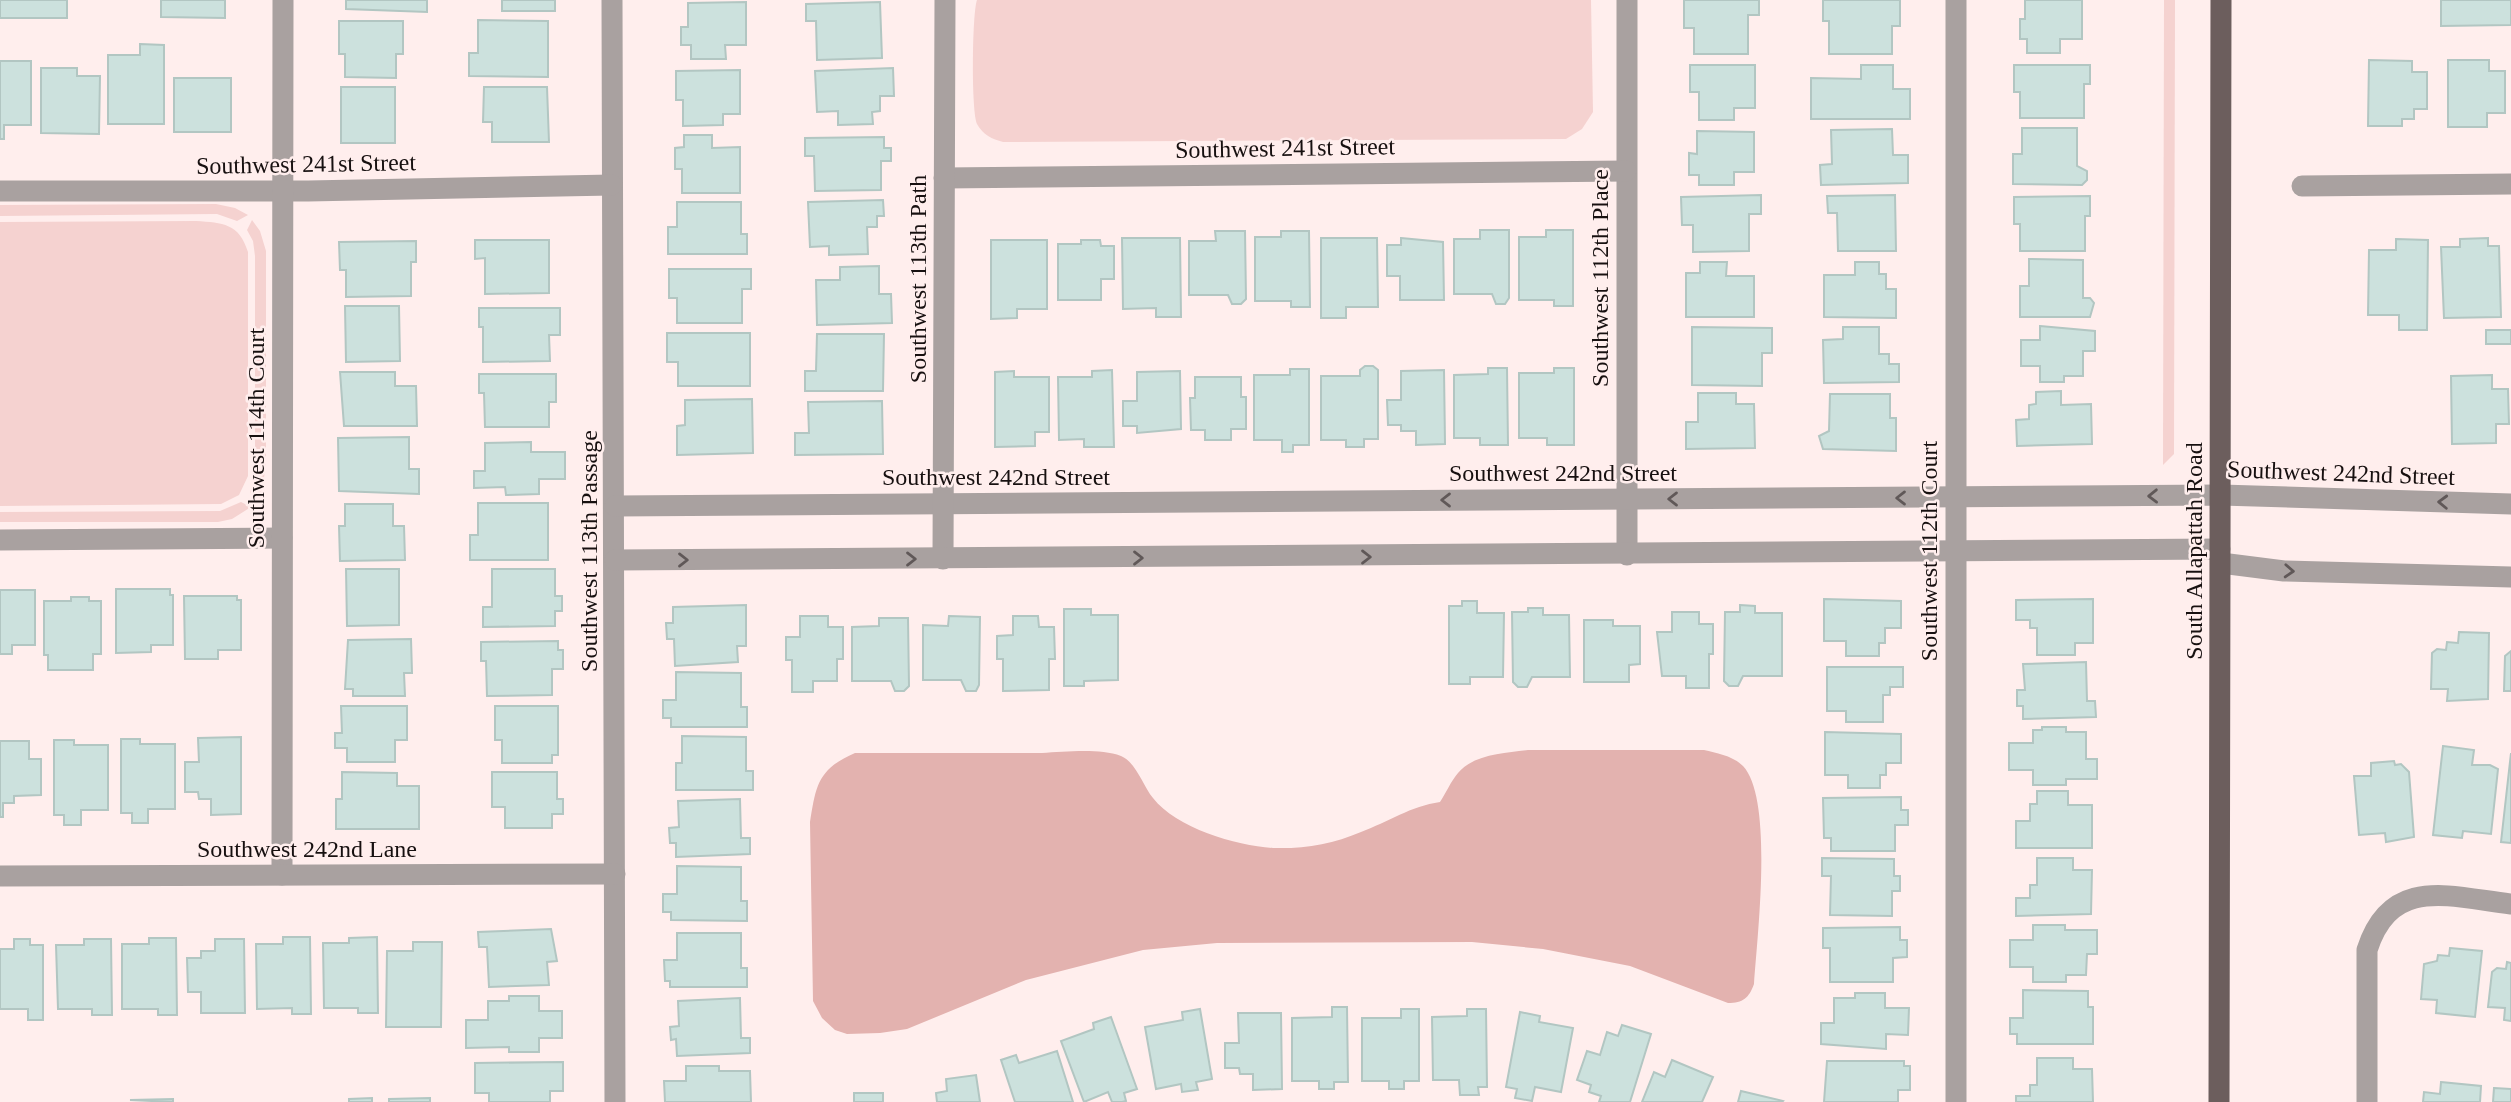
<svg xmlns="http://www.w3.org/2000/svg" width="2511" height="1102" font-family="Georgia,serif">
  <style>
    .green { fill: #f5d2d0 }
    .water { fill: #e3b2af }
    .building { fill: #cce1dd; stroke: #b2c6c2; stroke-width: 2 }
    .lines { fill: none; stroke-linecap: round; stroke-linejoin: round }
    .minor { stroke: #a9a1a0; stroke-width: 21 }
    .major { stroke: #6c5e5d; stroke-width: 21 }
    .oneway { stroke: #605858 }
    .labels { text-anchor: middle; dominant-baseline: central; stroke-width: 5; stroke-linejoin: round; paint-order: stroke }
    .street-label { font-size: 24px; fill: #171010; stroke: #ffeeed }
  </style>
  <rect width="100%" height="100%" fill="#ffeeed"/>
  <g class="green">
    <path d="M977,0H1591L1593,112L1582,129L1566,139L1003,142C992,139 983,135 977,124C971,112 972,13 977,0Z"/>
    <polygon points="2164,0 2175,0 2174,454 2163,465"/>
    <polygon points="216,204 235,208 248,215 237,221 217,214 0,216 0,205"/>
    <polygon points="252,220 260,231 266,251 266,465 262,490 255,501 250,492 255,479 255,256 253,241 247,230"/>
    <path d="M196,221C223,223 239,223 248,252V476L239,495L221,504L0,506V222Z"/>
    <polygon points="241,502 251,507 232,519 218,522 0,522 0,512 220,511"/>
  </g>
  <path class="water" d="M1528,750H1704C1717,753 1733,756 1743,766C1774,799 1757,938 1754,984C1749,998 1743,1003 1728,1003L1630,966L1543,949L1472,942L1217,943L1143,950L1026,980L907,1029L880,1033L847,1034L835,1030L822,1018L813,1001L810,822C816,785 818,769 855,753C917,753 979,753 1042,753C1065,752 1099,748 1121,756C1136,762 1143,786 1153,798C1176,828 1237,846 1273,848C1304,849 1333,844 1361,832C1388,822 1411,806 1440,802C1446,793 1451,781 1458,773C1474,754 1505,753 1528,750Z"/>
  <g class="building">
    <rect x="0" y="0" width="67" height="18"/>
    <polygon points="161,0 225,0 225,18 161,17"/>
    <polygon points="346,0 427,0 427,12 346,9"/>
    <rect x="502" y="0" width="53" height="11"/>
    <polygon points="1684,0 1759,0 1759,15 1748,15 1748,54 1694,54 1694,28 1684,28"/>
    <polygon points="1823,0 1900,0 1900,26 1892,26 1892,54 1829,54 1829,21 1823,21"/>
    <polygon points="2025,0 2082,0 2082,39 2060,39 2060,53 2027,53 2027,39 2020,39 2020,19 2025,19"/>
    <polygon points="2441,0 2511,0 2511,25 2441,26"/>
    <polygon points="746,2 746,45 725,45 726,59 691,59 691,45 681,45 681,27 688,27 688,3"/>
    <polygon points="880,2 882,58 817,60 816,21 806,21 806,4"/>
    <polygon points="478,20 548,21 548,77 469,76 469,53 478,53"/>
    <polygon points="339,21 403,21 403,54 396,54 396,78 345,77 345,54 339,54"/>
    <polygon points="140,44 164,45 164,124 108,124 108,55 140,55"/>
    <polygon points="2369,60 2412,61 2412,72 2427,72 2427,109 2414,109 2414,119 2402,119 2402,126 2368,126"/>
    <polygon points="2448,60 2489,60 2489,71 2505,71 2505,113 2487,113 2487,127 2448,127"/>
    <polygon points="0,61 31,61 31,125 4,125 4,139 0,139"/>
    <polygon points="1690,65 1755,65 1755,108 1734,108 1734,120 1699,120 1699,92 1690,92"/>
    <polygon points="1861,65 1893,65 1893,89 1910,89 1910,119 1811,119 1811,78 1861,79"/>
    <polygon points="2014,65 2090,65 2090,84 2084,84 2084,118 2020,118 2020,92 2014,92"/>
    <polygon points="41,68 77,68 77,76 100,76 99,134 41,133"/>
    <polygon points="893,68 894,96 880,96 880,111 872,112 873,124 838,125 838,111 817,112 815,71"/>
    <polygon points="740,70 740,114 723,114 723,125 683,126 683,100 676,100 676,71"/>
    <rect x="174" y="78" width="57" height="54"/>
    <rect x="341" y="87" width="54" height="56"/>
    <polygon points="484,87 547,87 549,142 492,142 492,122 483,122"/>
    <polygon points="2022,128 2077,128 2077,166 2087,171 2087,180 2082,185 2013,184 2013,154 2022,154"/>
    <polygon points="1892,129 1893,155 1908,155 1908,183 1821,185 1820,165 1832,164 1831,130"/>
    <polygon points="1697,131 1754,132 1754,172 1734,172 1734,185 1699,185 1699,175 1689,175 1689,153 1697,154"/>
    <polygon points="684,135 712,135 712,148 740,147 740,193 682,193 682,169 675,169 675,148 684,147"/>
    <polygon points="884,137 884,148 891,148 891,161 881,161 881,190 815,191 814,156 805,156 805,138"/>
    <polygon points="1761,195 1761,214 1749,214 1749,251 1693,252 1693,225 1682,225 1681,197"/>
    <polygon points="1895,195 1896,251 1838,251 1837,213 1828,213 1827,196"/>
    <polygon points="2090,196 2090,216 2085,216 2085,251 2020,251 2020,224 2014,224 2014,197"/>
    <polygon points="883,200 884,216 877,216 877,227 867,227 868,254 829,255 829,246 810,247 808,202"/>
    <polygon points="677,202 741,202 741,234 747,234 747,254 668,254 668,227 677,227"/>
    <polygon points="1480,230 1509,230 1509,298 1505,304 1496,304 1492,294 1454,294 1454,239 1480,239"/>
    <polygon points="1546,230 1573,230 1573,306 1554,306 1554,300 1519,300 1519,237 1546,237"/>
    <polygon points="1215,231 1245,231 1246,299 1241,304 1232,304 1228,295 1189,295 1189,241 1216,241"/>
    <polygon points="1281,231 1309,231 1310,307 1291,307 1291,301 1255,301 1255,237 1281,237"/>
    <polygon points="1122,238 1180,238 1181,317 1156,317 1156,308 1123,309"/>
    <polygon points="1321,238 1377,238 1378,307 1346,307 1346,318 1321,318"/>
    <polygon points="1401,238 1443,242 1444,300 1400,300 1400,276 1387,276 1387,245 1401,245"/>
    <polygon points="2488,238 2488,246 2499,246 2501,317 2444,318 2441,247 2460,247 2460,239"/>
    <polygon points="2396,239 2428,240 2427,330 2399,330 2399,315 2368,315 2369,250 2396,250"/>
    <polygon points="475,240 549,240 549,293 485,294 485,258 475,259"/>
    <polygon points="991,240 1047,240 1047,309 1017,309 1017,318 991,319"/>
    <polygon points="1081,240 1100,240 1101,246 1114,246 1114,279 1101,279 1101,300 1058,300 1058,244 1081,244"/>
    <polygon points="416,241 416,262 411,262 411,296 346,297 346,270 340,270 339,242"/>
    <polygon points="2029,259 2083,260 2083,298 2090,298 2094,303 2090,317 2020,317 2020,286 2029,286"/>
    <polygon points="1700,262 1727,262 1726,276 1754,276 1754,317 1686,317 1686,273 1700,273"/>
    <polygon points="1855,262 1879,262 1879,274 1886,274 1886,289 1896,289 1896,318 1824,317 1824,275 1855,275"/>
    <polygon points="879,266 879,294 891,294 892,323 817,325 816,280 840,280 840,267"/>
    <polygon points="669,269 751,269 751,289 742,289 742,323 677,323 677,298 669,298"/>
    <polygon points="345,306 399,306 400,361 346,362"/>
    <polygon points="479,308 560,308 560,335 549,335 550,361 483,362 483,327 479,327"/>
    <polygon points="2040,326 2095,331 2095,351 2083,351 2083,376 2064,376 2064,382 2040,382 2040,366 2021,366 2021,340 2040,340"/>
    <polygon points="1692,327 1772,328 1772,353 1762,353 1762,386 1692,385"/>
    <polygon points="1843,327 1879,327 1879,354 1889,354 1889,364 1899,364 1899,382 1824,383 1823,340 1843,339"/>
    <rect x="2486" y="330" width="25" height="14"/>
    <polygon points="667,333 750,333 750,386 678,386 678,362 667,362"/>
    <polygon points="817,334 884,334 883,391 805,391 805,371 816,371"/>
    <polygon points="1365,366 1373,366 1378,370 1378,439 1364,439 1364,447 1346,447 1346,440 1321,440 1321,376 1360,376 1360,370"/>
    <polygon points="1488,368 1507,368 1508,445 1480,445 1480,438 1454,438 1454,375 1488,374"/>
    <polygon points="1554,368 1574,368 1574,445 1547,445 1547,438 1519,438 1519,373 1554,373"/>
    <polygon points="1290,369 1309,369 1309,445 1293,445 1293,452 1282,452 1282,440 1254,440 1254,375 1290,375"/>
    <polygon points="1112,370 1114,447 1084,447 1084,439 1059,440 1058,377 1092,377 1092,371"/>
    <polygon points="1444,370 1445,444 1416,445 1416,431 1401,431 1401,425 1388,425 1387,400 1401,400 1401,371"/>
    <polygon points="1014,371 1014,377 1049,377 1049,432 1035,432 1035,446 995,447 995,372"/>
    <polygon points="1180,371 1181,429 1137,433 1137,426 1123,426 1123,401 1137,401 1137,372"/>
    <polygon points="340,372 395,372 395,386 416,386 417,426 344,426"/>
    <polygon points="479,374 556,374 556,402 549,402 549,427 485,427 484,393 479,393"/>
    <polygon points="2492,375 2492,389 2508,389 2509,424 2496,424 2496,443 2452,444 2451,376"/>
    <polygon points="1195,377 1241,377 1241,397 1246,397 1246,429 1231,429 1231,440 1205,440 1205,430 1191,430 1190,398 1195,398"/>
    <polygon points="2061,391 2061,405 2091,404 2092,444 2017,446 2016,420 2029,419 2029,405 2036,404 2036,392"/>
    <polygon points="1698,393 1736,393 1736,404 1754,404 1755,448 1686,449 1686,422 1698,422"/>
    <polygon points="1830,394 1890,394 1890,418 1896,418 1896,451 1823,449 1819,436 1829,431"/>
    <polygon points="752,399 753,453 677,455 677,426 685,425 685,400"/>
    <polygon points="882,401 883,454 795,455 795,433 809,433 808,402"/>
    <polygon points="409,437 409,469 419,469 419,494 339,491 338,438"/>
    <polygon points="531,442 531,452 565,452 565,479 539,479 539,494 506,495 505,487 474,488 474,471 485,471 485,443"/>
    <polygon points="478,503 548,503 548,560 470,560 470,535 478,535"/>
    <polygon points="345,504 393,504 393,526 404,526 405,560 340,561 339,526 345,526"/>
    <polygon points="346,569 399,569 399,625 347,626"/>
    <polygon points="492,569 555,569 555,596 562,596 562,611 555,611 555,626 483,627 483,607 492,607"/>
    <polygon points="116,589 170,589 170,595 173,595 173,645 151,645 151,652 116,653"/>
    <polygon points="0,590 35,590 35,645 12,645 12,654 0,654"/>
    <polygon points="184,596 237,596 237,600 241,600 241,650 218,650 218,659 185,659"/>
    <polygon points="71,597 89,597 89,601 101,601 101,654 93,654 93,670 48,670 48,655 44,655 44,601 71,601"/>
    <polygon points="1824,599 1901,601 1901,628 1885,628 1885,643 1879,643 1879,656 1846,656 1846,641 1824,641"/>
    <polygon points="2093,599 2093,643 2075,643 2075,655 2037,655 2037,628 2030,628 2030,620 2016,620 2016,600"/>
    <polygon points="1462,601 1477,601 1477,613 1504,613 1503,677 1470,677 1470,684 1449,684 1449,606 1462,606"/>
    <polygon points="746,605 746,646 737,646 738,662 675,666 674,639 667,639 666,623 673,623 673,607"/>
    <polygon points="1740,605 1755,606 1755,613 1782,613 1782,676 1743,676 1738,686 1729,686 1724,681 1725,612 1740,612"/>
    <polygon points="1528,608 1543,608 1543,615 1569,615 1570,677 1532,677 1527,687 1518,687 1513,682 1512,612 1528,612"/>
    <polygon points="1064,609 1091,609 1091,615 1118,615 1118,680 1084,681 1084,686 1064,686"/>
    <polygon points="1672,612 1699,612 1699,624 1713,624 1713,654 1709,654 1709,688 1686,688 1686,676 1662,676 1657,632 1672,632"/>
    <polygon points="800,616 828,616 828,627 843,627 843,659 837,659 837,681 813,681 813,692 792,692 792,660 786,660 786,637 800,637"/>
    <polygon points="949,616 980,617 979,685 976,691 966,691 961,680 923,680 923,625 948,626"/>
    <polygon points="1013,616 1038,616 1039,627 1054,627 1055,659 1049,659 1049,690 1003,691 1003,659 997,659 997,636 1013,635"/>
    <polygon points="879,618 908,618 909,686 904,691 895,691 891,681 852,681 852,627 879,626"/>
    <polygon points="1584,620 1613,620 1613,626 1640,626 1640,664 1629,665 1629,682 1584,682"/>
    <polygon points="2459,632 2489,633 2488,699 2447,701 2448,689 2431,689 2432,653 2437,649 2446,650 2447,642 2458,643"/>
    <polygon points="411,639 412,673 404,673 405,696 353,696 353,689 345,689 348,640"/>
    <polygon points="558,641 558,650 563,650 563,669 552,669 552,695 487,696 486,661 481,661 481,642"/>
    <polygon points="2511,651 2511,691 2504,691 2505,656"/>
    <polygon points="2086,662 2087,701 2095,701 2096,717 2023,719 2023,706 2017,706 2017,690 2025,690 2023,664"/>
    <polygon points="1827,667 1903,667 1903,687 1890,687 1890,695 1883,695 1883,722 1846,722 1846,711 1827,711"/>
    <polygon points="676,672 741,673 741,707 747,707 747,727 671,727 671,718 663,718 663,700 676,700"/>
    <polygon points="341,706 407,706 407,740 395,740 395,762 347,762 347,748 335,748 335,733 342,733"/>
    <polygon points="495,706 558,706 558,755 552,755 552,763 502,763 502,740 495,740"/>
    <polygon points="2042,727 2066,727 2066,732 2086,732 2086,759 2097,759 2097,779 2066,779 2066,785 2033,785 2033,770 2009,770 2009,743 2033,743 2033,730 2042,730"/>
    <polygon points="1825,732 1901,734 1901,763 1886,763 1886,775 1880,775 1880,788 1848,788 1848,775 1825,775"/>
    <polygon points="682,736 746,737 746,771 753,771 753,790 676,790 676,763 682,763"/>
    <polygon points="241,737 241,814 211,815 211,799 199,799 198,792 185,792 185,762 199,762 198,738"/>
    <polygon points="121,739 140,739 140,744 175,744 175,809 148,809 148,823 132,823 132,813 121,813"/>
    <polygon points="54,740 74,740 74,745 108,745 108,810 81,810 81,825 64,825 64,815 54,815"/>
    <polygon points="0,741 29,741 29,759 41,759 41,795 14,796 14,803 3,803 3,817 0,817"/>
    <polygon points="2443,746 2474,750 2472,765 2490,765 2498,769 2491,834 2463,831 2462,838 2433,835"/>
    <polygon points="2511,753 2511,843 2501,842"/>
    <polygon points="2394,761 2395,765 2401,764 2409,772 2414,837 2386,842 2385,833 2359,835 2354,776 2371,776 2371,763"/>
    <polygon points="342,772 397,773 397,786 419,786 419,829 336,829 336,799 342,799"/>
    <polygon points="492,772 557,772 557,799 563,799 563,814 552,814 552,828 505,828 505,807 492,807"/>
    <polygon points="2037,791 2068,791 2068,805 2092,805 2092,848 2016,848 2016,821 2030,821 2030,804 2037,804"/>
    <polygon points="1901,797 1901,810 1908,810 1908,825 1895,825 1895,851 1831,851 1831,838 1824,838 1823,798"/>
    <polygon points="740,799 741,838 750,838 750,854 676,857 676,843 670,843 669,828 679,827 678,801"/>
    <polygon points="1822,858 1894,859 1894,876 1900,876 1900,891 1892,891 1892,916 1830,915 1831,876 1822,876"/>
    <polygon points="2037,858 2073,858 2073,870 2092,870 2091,914 2016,916 2016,898 2030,898 2030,885 2037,885"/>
    <polygon points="677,866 741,867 741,901 747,901 747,921 671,920 671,912 663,912 663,894 677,894"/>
    <polygon points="2033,925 2065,925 2065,930 2097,930 2097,954 2087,954 2086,975 2066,975 2066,982 2033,982 2033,967 2010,967 2010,940 2033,940"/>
    <polygon points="1900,927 1900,940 1907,940 1907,957 1893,958 1893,982 1830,982 1830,948 1823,948 1823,928"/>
    <polygon points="551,929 557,961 547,962 549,985 489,987 487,947 479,947 478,932"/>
    <polygon points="677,933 741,933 741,968 747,968 747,987 670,987 670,981 665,981 664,960 677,960"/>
    <polygon points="283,937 310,937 311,1014 292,1014 292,1008 257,1009 256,944 283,944"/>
    <polygon points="377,937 378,1013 358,1013 358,1008 324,1008 323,943 349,943 349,938"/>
    <polygon points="149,938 176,938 177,1015 158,1015 158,1009 122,1009 122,944 149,944"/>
    <polygon points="14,939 30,939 30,945 43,945 43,1020 28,1020 28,1009 0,1009 0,949 14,949"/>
    <polygon points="84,939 111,939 112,1015 92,1015 92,1009 58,1009 56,945 84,945"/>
    <polygon points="215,939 244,939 245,1013 201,1013 201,992 188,992 187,958 201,958 201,951 215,951"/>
    <polygon points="413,942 442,942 441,1027 386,1027 387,951 413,951"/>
    <polygon points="2450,948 2482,951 2475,1017 2436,1013 2437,1000 2421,999 2424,964 2437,961 2438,955 2449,956"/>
    <polygon points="2507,962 2511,963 2511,1021 2504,1020 2505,1008 2488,1007 2492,972 2497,968 2506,969"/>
    <polygon points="2023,990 2088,991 2088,1007 2093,1007 2093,1044 2017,1044 2017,1034 2010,1034 2010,1018 2023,1018"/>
    <polygon points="1855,993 1885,993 1885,1008 1909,1008 1908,1035 1886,1034 1886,1049 1821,1044 1821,1023 1834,1023 1834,998 1855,998"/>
    <polygon points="509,996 539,996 539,1011 562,1011 562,1038 539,1038 539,1052 509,1052 509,1047 466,1048 466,1020 488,1020 488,1001 509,1001"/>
    <polygon points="740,998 741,1038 750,1038 750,1053 677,1056 676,1039 671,1040 670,1027 679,1026 678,1001"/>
    <polygon points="1332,1007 1347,1007 1348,1082 1334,1082 1334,1089 1319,1089 1319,1081 1292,1081 1292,1018 1332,1017"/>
    <polygon points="1200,1009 1212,1079 1196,1082 1198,1090 1182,1092 1181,1084 1156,1089 1145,1027 1183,1020 1182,1012"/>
    <polygon points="1401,1009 1419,1009 1419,1081 1404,1081 1404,1089 1389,1089 1389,1081 1362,1081 1362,1018 1401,1018"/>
    <polygon points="1467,1009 1486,1009 1487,1087 1478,1087 1479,1095 1460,1095 1459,1080 1433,1080 1432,1017 1467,1016"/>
    <polygon points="1520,1012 1540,1016 1539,1022 1573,1028 1561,1092 1535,1087 1532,1101 1515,1098 1517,1089 1506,1087"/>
    <polygon points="1238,1013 1281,1013 1282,1089 1253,1090 1253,1074 1240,1074 1239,1068 1225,1068 1225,1043 1239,1043"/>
    <polygon points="1111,1017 1137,1089 1124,1093 1126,1101 1122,1102 1112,1102 1108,1092 1084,1102 1061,1041 1094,1029 1093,1023"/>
    <polygon points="1622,1025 1651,1034 1630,1102 1599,1102 1601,1096 1589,1092 1591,1085 1577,1080 1587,1051 1600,1055 1607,1032 1618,1036"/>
    <polygon points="1057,1051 1073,1102 1015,1102 1001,1060 1016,1055 1019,1063"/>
    <polygon points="2037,1058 2073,1058 2073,1069 2092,1069 2093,1102 2016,1102 2016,1096 2030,1096 2030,1085 2037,1085"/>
    <polygon points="1672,1060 1713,1077 1702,1102 1642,1102 1654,1072 1665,1077"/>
    <polygon points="1827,1061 1904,1061 1904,1066 1910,1066 1910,1090 1898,1090 1898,1102 1824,1102"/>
    <polygon points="563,1062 563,1091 550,1091 550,1102 489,1102 489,1093 475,1093 475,1063"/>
    <polygon points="686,1066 719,1066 719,1071 750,1071 751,1102 665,1102 664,1081 686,1081"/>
    <polygon points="976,1075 980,1102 937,1102 936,1093 947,1091 946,1079"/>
    <polygon points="2441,1082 2481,1086 2480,1102 2423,1102 2424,1092 2440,1094"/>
    <polygon points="2494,1088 2511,1089 2511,1102 2493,1102"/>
    <polygon points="1741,1091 1783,1101 1782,1102 1738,1102"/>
    <rect x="854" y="1093" width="29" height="9"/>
    <polygon points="372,1098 372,1102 349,1102 349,1099"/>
    <polygon points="430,1098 430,1102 389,1102 389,1099"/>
    <polygon points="173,1099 173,1102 130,1100"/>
  </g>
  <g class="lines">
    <g class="minor">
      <polyline points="612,0 615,1102"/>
      <polyline points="1627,0 1627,555"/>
      <polyline points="944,178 1626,171"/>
      <polyline points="2302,186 2511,184"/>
      <polyline points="0,191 308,191 612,185"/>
      <polyline points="615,506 2221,495 2511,504"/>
      <polyline points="0,540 282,538"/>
      <polyline points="943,559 945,0"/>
      <polyline points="615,560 2220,549"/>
      <polyline points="2221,563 2284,571 2511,577"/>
      <polyline points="282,875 283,0"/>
      <polyline points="0,876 615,874"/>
      <polyline points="1956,1102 1956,0"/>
      <path d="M2367,1102V950C2391,875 2450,897 2511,904"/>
    </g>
    <polyline class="major" points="2219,1102 2221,0"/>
  </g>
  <defs><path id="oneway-chevron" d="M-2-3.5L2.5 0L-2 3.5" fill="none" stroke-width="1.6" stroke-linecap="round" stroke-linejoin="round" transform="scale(1.75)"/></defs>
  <g class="oneway">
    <use href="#oneway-chevron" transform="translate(2153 496) rotate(179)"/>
    <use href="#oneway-chevron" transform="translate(1901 498) rotate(180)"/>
    <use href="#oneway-chevron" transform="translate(1673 499) rotate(180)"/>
    <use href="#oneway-chevron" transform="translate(1446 500) rotate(180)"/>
    <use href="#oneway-chevron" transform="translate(2443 502) rotate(-178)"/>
    <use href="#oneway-chevron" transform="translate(1366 557)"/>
    <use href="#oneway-chevron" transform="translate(1138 558)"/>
    <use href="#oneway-chevron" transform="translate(911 559)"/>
    <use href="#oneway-chevron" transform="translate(683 560)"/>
    <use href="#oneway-chevron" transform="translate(2289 571) rotate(3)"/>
  </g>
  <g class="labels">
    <g class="street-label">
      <text transform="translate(1285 148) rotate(-1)">Southwest 241st Street</text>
      <text transform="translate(306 164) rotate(-1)">Southwest 241st Street</text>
      <text transform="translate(1600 278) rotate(-90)">Southwest 112th Place</text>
      <text transform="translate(918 279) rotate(-90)">Southwest 113th Path</text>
      <text transform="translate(256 438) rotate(-90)">Southwest 114th Court</text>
      <text x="1563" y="473">Southwest 242nd Street</text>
      <text transform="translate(2341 473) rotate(2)">Southwest 242nd Street</text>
      <text x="996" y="477">Southwest 242nd Street</text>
      <text transform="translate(589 551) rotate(-90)">Southwest 113th Passage</text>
      <text transform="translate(1929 551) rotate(-90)">Southwest 112th Court</text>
      <text transform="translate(2194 551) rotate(-90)">South Allapattah Road</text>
      <text x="307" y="849">Southwest 242nd Lane</text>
    </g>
  </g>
</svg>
